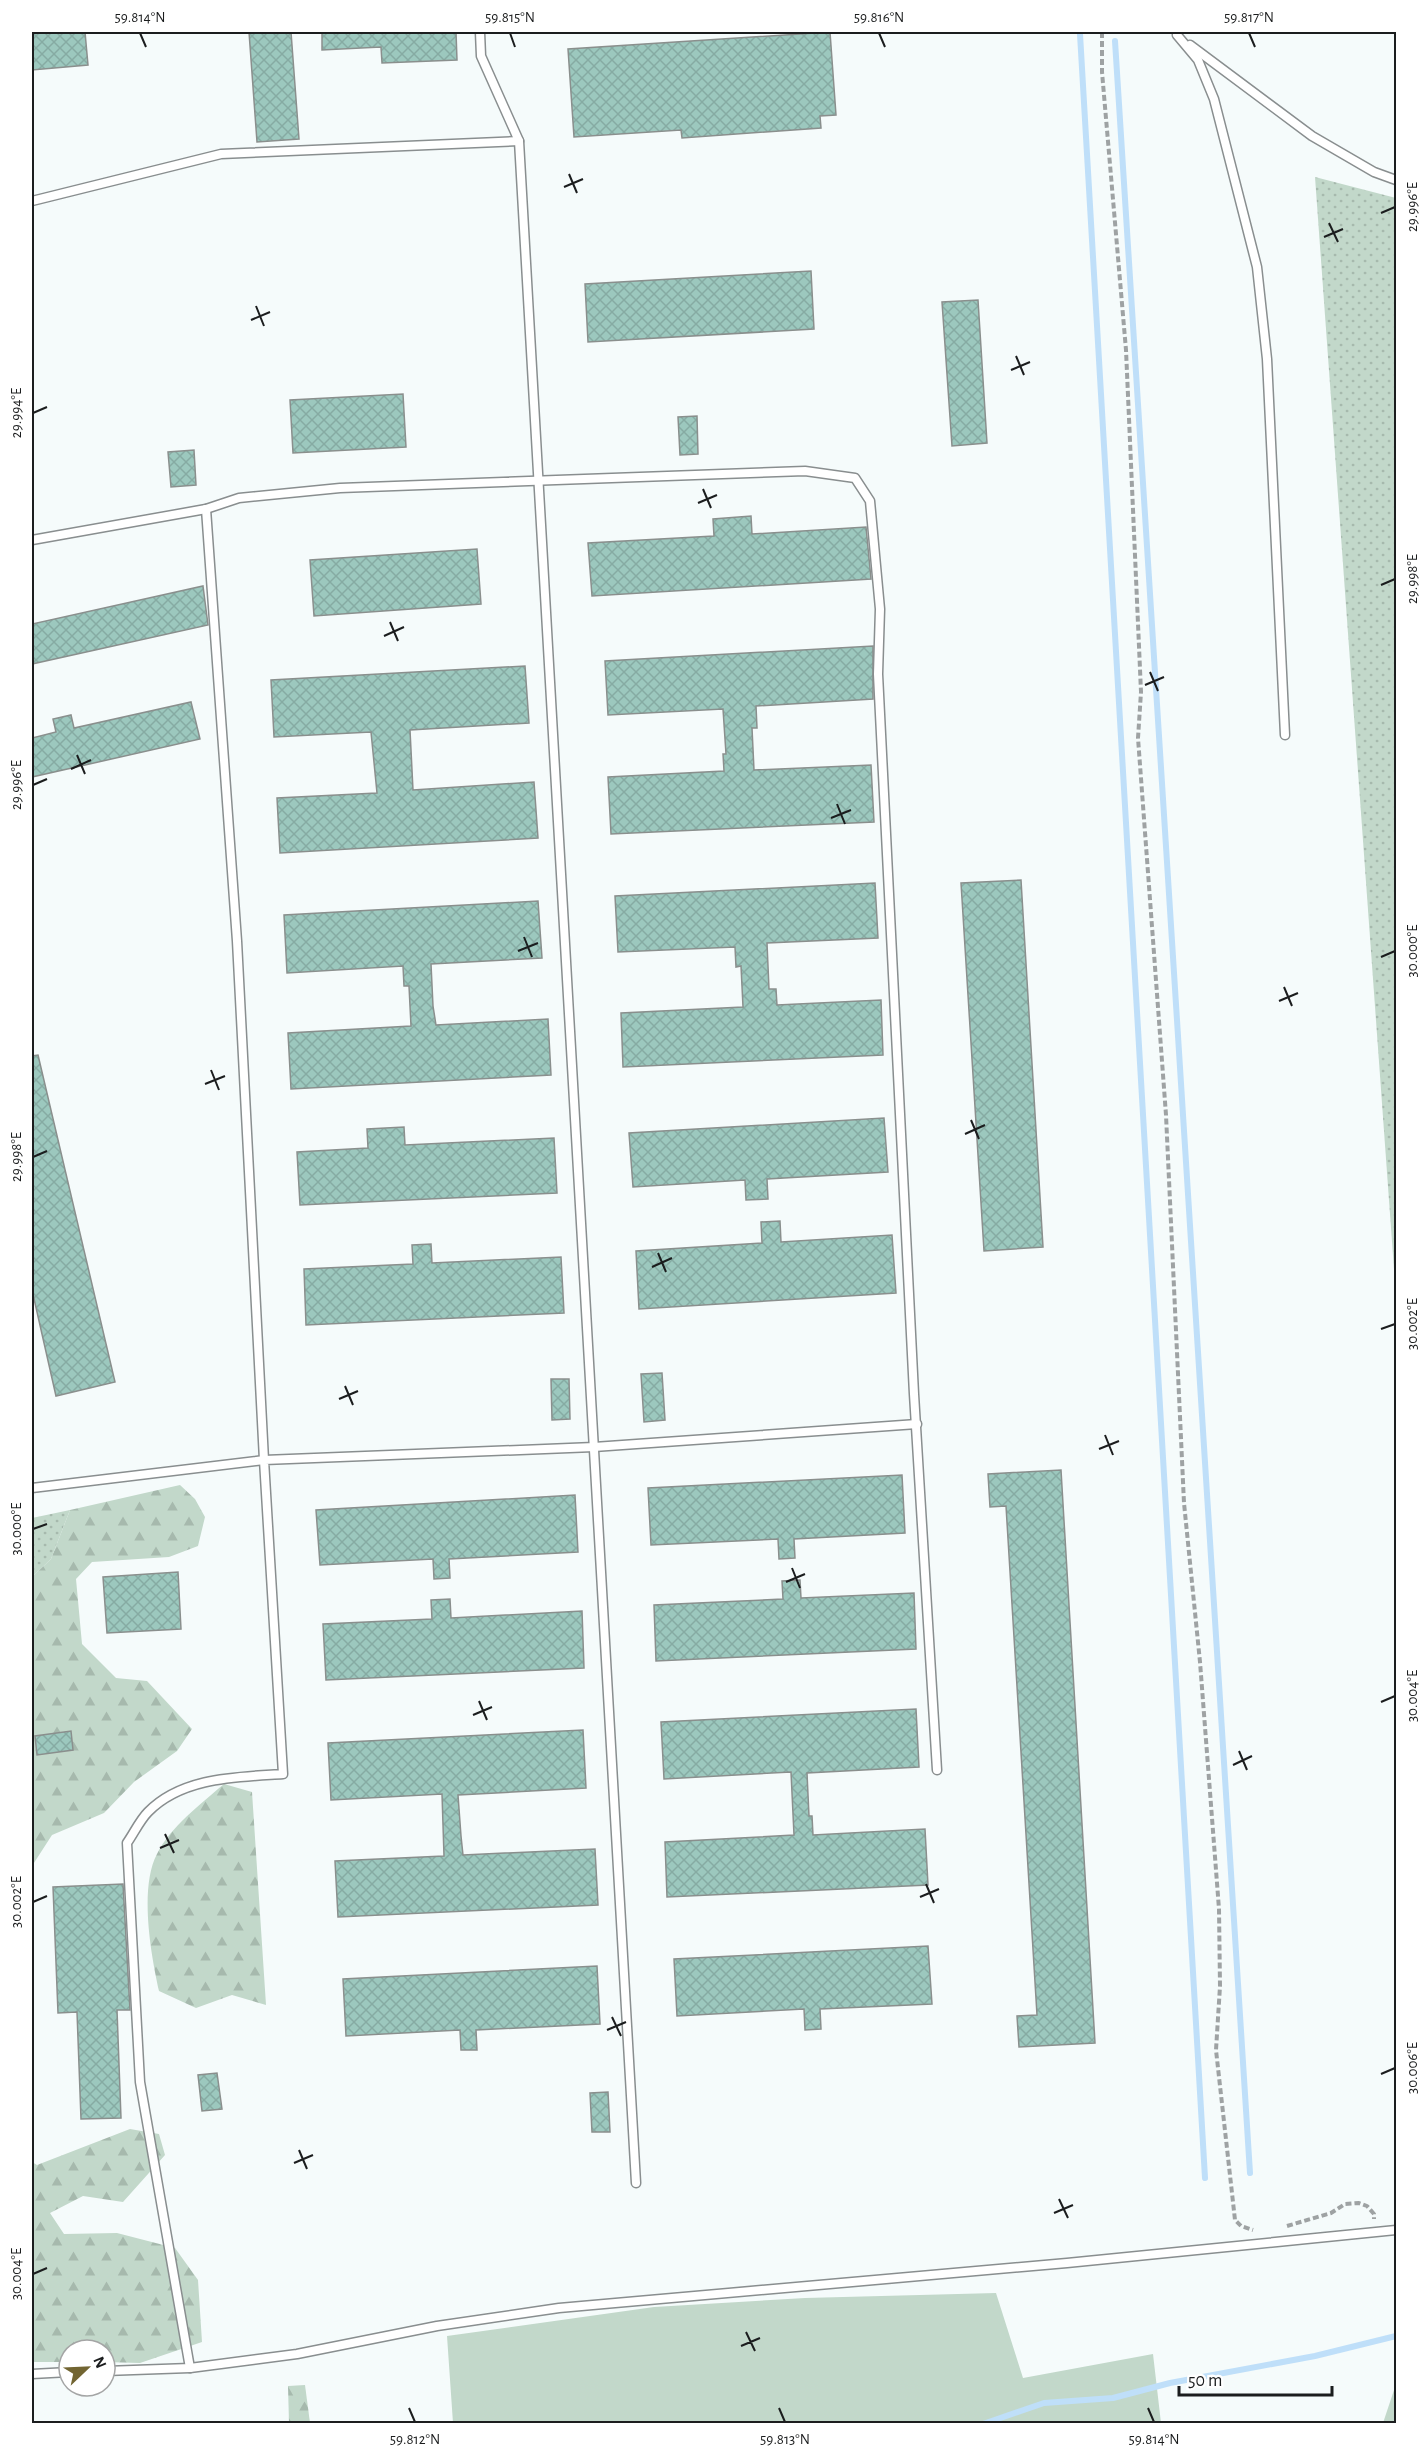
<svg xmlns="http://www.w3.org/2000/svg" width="1428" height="2455" font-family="'Alegreya Sans',sans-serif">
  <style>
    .grass { fill: url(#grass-dots) }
    .forest { fill: url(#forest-firs) }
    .garden { fill: #c2d8ca }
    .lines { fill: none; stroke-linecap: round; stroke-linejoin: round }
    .stream { stroke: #bfdff9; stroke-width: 6 }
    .building { fill: url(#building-cross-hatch); stroke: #8a8f8d; stroke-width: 1.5 }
    .lane-casing { stroke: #898e8f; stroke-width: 11 }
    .path { stroke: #9ea2a3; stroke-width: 4; stroke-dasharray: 6 3; stroke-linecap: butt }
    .lane { stroke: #fff; stroke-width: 8 }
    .ticks { fill: none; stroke: #1b1d1e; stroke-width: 2 }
    .neatline { fill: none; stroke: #1b1d1e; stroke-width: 2 }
    .ticks-label { font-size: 15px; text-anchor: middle; fill: #1b1d1e }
  </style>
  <defs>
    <pattern id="grass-dots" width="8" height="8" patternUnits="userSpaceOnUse" patternTransform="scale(1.5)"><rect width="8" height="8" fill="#c2d8ca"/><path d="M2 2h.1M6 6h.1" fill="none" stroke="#a6b9ad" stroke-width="1.8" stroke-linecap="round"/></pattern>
    <pattern id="forest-firs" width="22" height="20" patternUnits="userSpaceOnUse" patternTransform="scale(1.5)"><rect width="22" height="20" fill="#c2d8ca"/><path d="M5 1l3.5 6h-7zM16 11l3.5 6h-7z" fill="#a6b9ad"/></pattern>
    <pattern id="building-cross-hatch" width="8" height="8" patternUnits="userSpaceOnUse" patternTransform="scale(1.5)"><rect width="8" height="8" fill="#9cc8be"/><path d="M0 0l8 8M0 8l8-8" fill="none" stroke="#86aba3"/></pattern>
  </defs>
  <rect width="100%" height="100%" fill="#f5fbfb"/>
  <g class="grass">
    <polygon points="1315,177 1396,198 1396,1297"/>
    <polygon points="70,1510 51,1559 32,1577 32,1518"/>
  </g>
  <g class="forest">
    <polygon points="180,1485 195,1499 205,1517 198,1546 169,1557 92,1562 76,1579 82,1644 116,1678 147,1681 192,1729 177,1751 134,1782 104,1813 52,1835 32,1866 32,1577 51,1559 70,1510"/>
    <path d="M224,1784L252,1792L266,2005L232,1995L196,2008L159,1991C151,1955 139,1888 157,1854C170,1827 202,1803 224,1784Z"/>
    <polygon points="130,2129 159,2134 165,2155 123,2202 83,2196 50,2213 64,2234 117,2233 175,2248 198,2280 202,2342 140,2363 105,2362 105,2350 69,2350 69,2362 32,2362 32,2162 37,2165"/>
    <polygon points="305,2385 310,2423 289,2423 288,2386"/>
  </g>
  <g class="garden">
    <polygon points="996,2293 1023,2378 1153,2354 1161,2423 453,2423 447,2336 654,2307 805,2298"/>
    <polygon points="1396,2384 1396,2423 1383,2423"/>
  </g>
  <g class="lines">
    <g class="stream">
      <polyline points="1080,34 1205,2178"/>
      <polyline points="1115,41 1250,2173"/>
      <polyline points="983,2424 1044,2403 1113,2398 1170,2383 1315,2356 1396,2336"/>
    </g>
  </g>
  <g class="building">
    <polygon points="32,32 85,32 88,65 32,70"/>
    <polygon points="249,32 291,32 299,139 257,142"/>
    <polygon points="322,32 456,32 457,60 382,63 381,47 322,50"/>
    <polygon points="830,32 836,115 820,116 821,128 682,138 681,130 574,137 568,49"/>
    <polygon points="811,271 814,329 588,342 585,284"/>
    <polygon points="978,300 987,443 952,446 942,302"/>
    <polygon points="403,394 406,447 293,453 290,400"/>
    <polygon points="697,416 698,454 680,455 678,417"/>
    <polygon points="194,450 196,485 171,487 168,452"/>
    <polygon points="751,516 752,534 866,527 871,579 592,596 588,543 714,536 713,519"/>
    <polygon points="477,549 481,604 314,616 310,560"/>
    <polygon points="203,586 208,625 32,664 32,624"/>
    <polygon points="873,646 873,699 756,706 757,728 752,728 754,770 871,765 874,822 611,834 608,777 724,771 723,754 726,754 723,709 608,715 605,661"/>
    <polygon points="525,666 529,723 410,730 413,790 534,782 538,838 280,853 277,798 377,793 371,732 274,737 271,680"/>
    <polygon points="191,702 200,739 32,777 32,738 56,732 53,719 71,715 74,728"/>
    <polygon points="1021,880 1043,1247 984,1251 961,883"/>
    <polygon points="875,883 878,938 767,943 769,989 776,989 777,1005 881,1000 883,1055 623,1067 621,1013 743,1007 741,966 736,967 735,947 618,952 615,896"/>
    <polygon points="538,901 542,958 431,964 433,1006 436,1025 548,1019 551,1075 291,1089 288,1033 411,1026 409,986 404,986 403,966 287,973 284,915"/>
    <polygon points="38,1055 115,1382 56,1396 32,1290 32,1056"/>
    <polygon points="884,1118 888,1172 767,1179 768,1199 746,1200 745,1180 633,1187 629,1133"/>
    <polygon points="404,1127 405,1145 554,1138 557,1193 300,1205 297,1152 368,1148 367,1129"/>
    <polygon points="780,1221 781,1242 892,1235 896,1293 639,1309 636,1251 762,1243 761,1222"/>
    <polygon points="431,1244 432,1263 561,1257 564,1313 306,1325 304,1269 413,1264 412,1245"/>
    <polygon points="662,1373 665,1420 644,1422 641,1374"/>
    <polygon points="551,1379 569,1379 570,1419 552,1420"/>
    <polygon points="1061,1470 1095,2043 1019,2047 1017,2016 1037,2015 1006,1506 990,1507 988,1474"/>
    <polygon points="902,1475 905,1533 794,1539 795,1558 779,1559 778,1539 651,1545 648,1488"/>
    <polygon points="575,1495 578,1552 449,1559 450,1578 434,1579 433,1559 320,1565 316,1510"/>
    <polygon points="178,1572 181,1629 107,1633 103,1577"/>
    <polygon points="800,1580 801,1598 914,1593 916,1649 656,1661 654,1605 783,1599 782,1581"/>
    <polygon points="450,1599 451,1618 582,1611 584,1668 326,1680 323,1624 432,1619 431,1600"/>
    <polygon points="916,1709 919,1767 807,1773 809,1816 812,1816 813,1835 925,1829 928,1885 667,1897 665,1842 794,1835 791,1772 664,1779 661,1722"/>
    <polygon points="583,1730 586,1788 458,1795 461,1836 463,1855 595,1849 598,1905 338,1917 335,1861 444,1856 442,1794 331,1800 328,1743"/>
    <polygon points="71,1731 73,1750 37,1755 35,1736"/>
    <polygon points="123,1884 130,2010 117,2010 121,2118 81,2119 77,2012 58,2013 53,1887"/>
    <polygon points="928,1946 932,2004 820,2009 821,2029 805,2030 804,2009 677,2016 674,1959"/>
    <polygon points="597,1966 600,2024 476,2030 477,2050 461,2050 460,2030 346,2036 343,1979"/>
    <polygon points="217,2073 222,2109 202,2111 198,2075"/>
    <polygon points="608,2092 610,2132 592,2132 590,2093"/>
  </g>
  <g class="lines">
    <g class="lane-casing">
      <g id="lane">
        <polyline points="480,32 481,56 519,141 636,2183"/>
        <polyline points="1177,35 1198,60 1214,99 1257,267 1267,359 1285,735"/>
        <polyline points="1190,45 1312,136 1374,172 1396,180"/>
        <polyline points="32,201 221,154 519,141"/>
        <polyline points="32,540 206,509 239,498 340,488 805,471 855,478 870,501 880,609 878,674 914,1394 937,1770"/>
        <polyline points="32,1488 264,1460 237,941 206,509"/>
        <path d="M190,2368L140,2082L127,1843C134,1833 140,1820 148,1812C182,1777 237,1777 283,1774L264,1460L594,1447L917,1424"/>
        <polyline points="105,2371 190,2368 297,2354 437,2326 559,2308 1067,2263 1396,2230"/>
        <polyline points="32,2374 69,2372"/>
      </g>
    </g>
    <g class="path">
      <polyline points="1102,32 1102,72 1126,350 1141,692 1138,738 1166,1115 1184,1503 1200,1662 1219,1909 1220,1986 1216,2050 1235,2220 1241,2226 1253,2230"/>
      <polyline points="1287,2226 1331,2213 1345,2204 1359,2203 1367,2206 1374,2214 1374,2219"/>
    </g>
    <use href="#lane" class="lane"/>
  </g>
  <path class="ticks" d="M140,33L146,47M510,33L515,47M879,33L885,47M1249,33L1255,47M569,174L577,193M564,187L583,179M1381,213L1395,207M1329,223L1338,242M1324,237L1343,229M256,306L264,326M251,320L270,312M1016,356L1024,375M1011,370L1030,362M33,413L47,407M703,489L711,508M698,503L717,495M1381,585L1395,579M390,622L398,641M384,636L404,627M1150,672L1158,691M1145,685L1164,677M77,755L85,774M71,769L91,760M33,785L47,779M837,804L845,824M831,818L851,810M524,937L532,957M518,951L538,943M1381,957L1395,951M1284,987L1292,1006M1279,1001L1298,993M211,1070L219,1090M205,1084L225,1076M971,1120L979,1139M965,1134L985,1125M33,1157L47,1151M658,1253L666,1272M652,1267L672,1258M1381,1329L1395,1324M345,1386L353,1405M339,1399L358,1391M1105,1435L1113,1455M1099,1449L1119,1441M33,1529L47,1524M792,1568L800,1588M786,1582L805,1574M479,1701L487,1720M1381,1702L1395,1696M473,1715L492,1707M1239,1751L1247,1770M1233,1765L1252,1756M165,1834L174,1853M160,1848L179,1840M926,1884L934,1903M920,1897L939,1889M33,1902L47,1896M612,2017L621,2036M607,2030L626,2022M1381,2074L1395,2068M299,2150L307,2169M294,2163L313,2155M1059,2199L1068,2218M1054,2213L1073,2205M33,2274L47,2268M746,2332L755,2351M741,2346L760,2338M409,2408L415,2422M779,2408L785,2422M1148,2408L1154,2422"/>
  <rect width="1428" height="2455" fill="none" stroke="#ffffff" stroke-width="66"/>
  <g transform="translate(87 2368) rotate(67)"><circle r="28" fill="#ffffff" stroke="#a4a5a5" stroke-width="1.5"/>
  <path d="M0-4.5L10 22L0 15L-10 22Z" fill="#726532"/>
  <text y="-9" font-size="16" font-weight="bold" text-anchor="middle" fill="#1b1d1e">N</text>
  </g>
  <path d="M1179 2386v9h153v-9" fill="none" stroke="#1b1d1e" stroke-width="3"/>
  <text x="1188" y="2386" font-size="18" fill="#1b1d1e" stroke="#ffffff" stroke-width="4.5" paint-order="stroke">50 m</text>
  <rect x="33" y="33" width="1362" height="2389" class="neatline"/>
  <g class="ticks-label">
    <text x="140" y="22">59.814°N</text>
    <text x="510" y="22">59.815°N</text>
    <text x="879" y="22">59.816°N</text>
    <text x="1249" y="22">59.817°N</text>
    <text transform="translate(1412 207) rotate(-90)" y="5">29.996°E</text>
    <text transform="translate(16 413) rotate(-90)" y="5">29.994°E</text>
    <text transform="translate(1412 579) rotate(-90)" y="5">29.998°E</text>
    <text transform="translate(16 785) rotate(-90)" y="5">29.996°E</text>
    <text transform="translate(1412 951) rotate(-90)" y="5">30.000°E</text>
    <text transform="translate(16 1157) rotate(-90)" y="5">29.998°E</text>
    <text transform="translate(1412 1324) rotate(-90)" y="5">30.002°E</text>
    <text transform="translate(16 1529) rotate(-90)" y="5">30.000°E</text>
    <text transform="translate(1412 1696) rotate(-90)" y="5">30.004°E</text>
    <text transform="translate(16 1902) rotate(-90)" y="5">30.002°E</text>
    <text transform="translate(1412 2068) rotate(-90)" y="5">30.006°E</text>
    <text transform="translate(16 2274) rotate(-90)" y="5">30.004°E</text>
    <text x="415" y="2444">59.812°N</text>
    <text x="785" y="2444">59.813°N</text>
    <text x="1154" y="2444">59.814°N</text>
  </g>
</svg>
